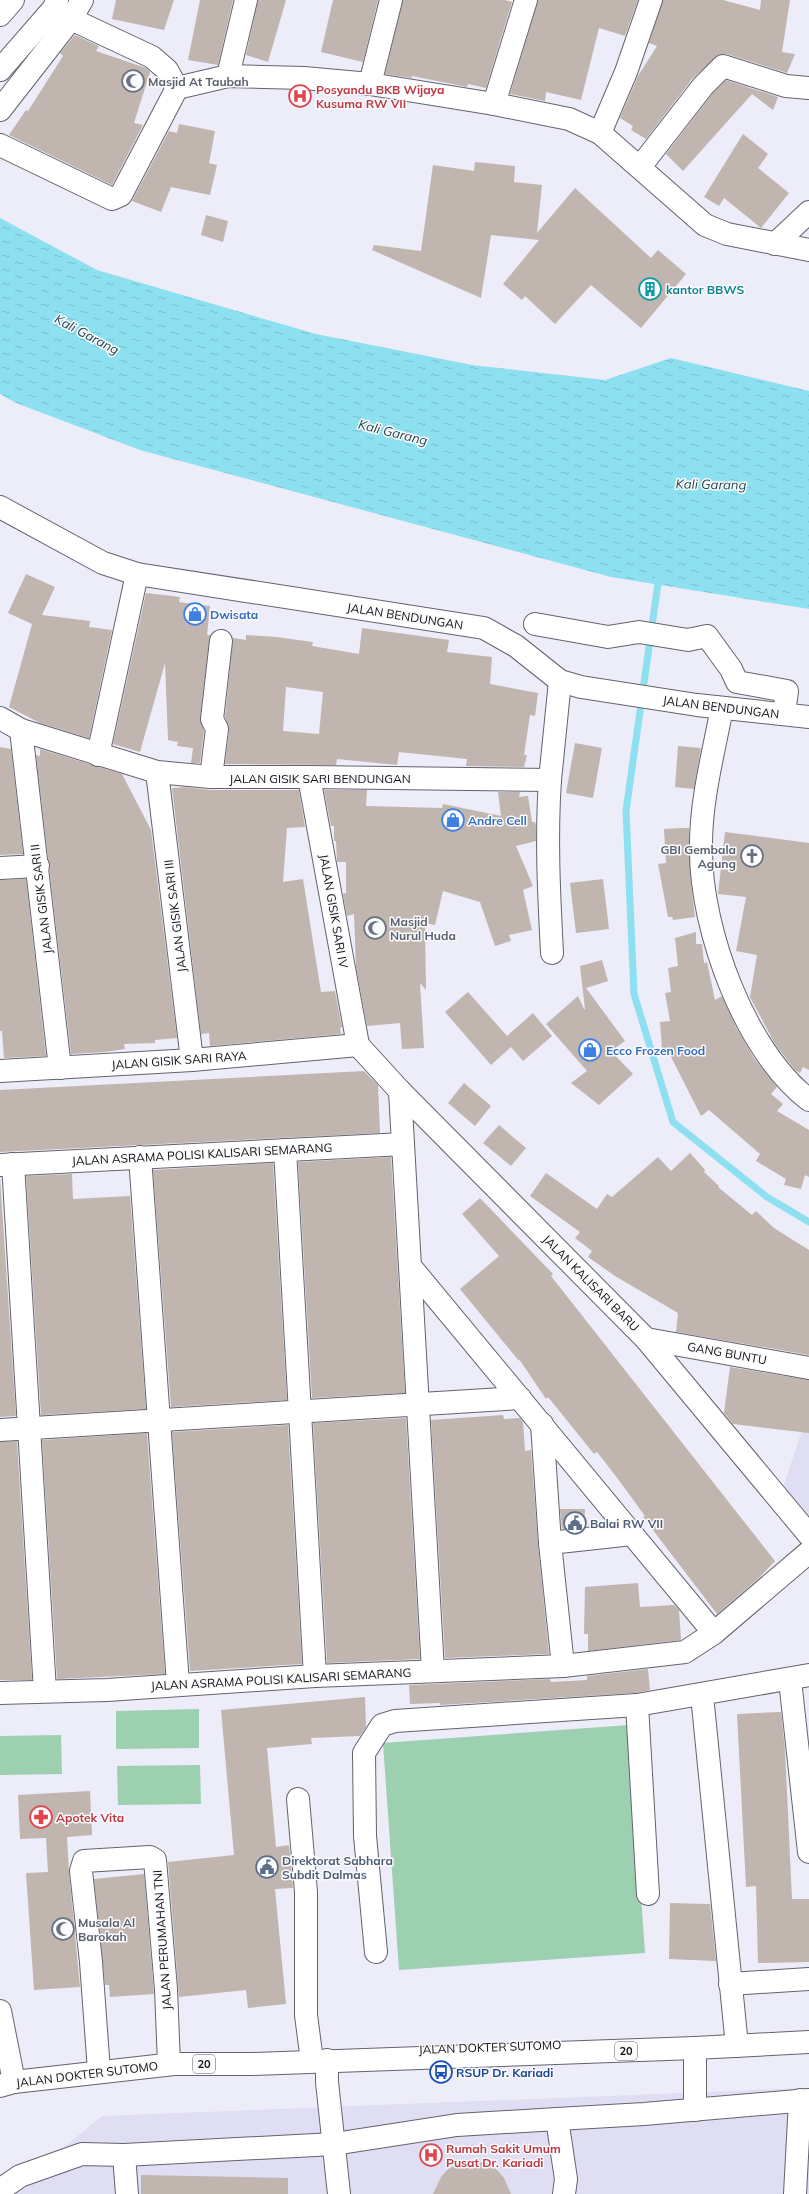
<svg xmlns="http://www.w3.org/2000/svg" width="809" height="2194" font-family="Mulish,sans-serif">
  <style>
    .built { fill: #dfdef2 }
    .green { fill: #9dcfb1 }
    .water { fill: url(#water-ripples) }
    .lines { fill: none; stroke-linecap: round; stroke-linejoin: round }
    .stream { stroke: #8de0ef; stroke-width: 7 }
    .building { fill: #c1b5af; fill-rule: evenodd }
    .minor-casing { stroke: #63636d; stroke-width: 24 }
    .highway-casing { stroke: #63636d; stroke-width: 24 }
    .minor { stroke: #fff; stroke-width: 22 }
    .highway { stroke: #fff; stroke-width: 22 }
    .labels { text-anchor: middle; dominant-baseline: central; stroke-width: 3; stroke-linejoin: round; paint-order: stroke }
    .shield { fill: #fbfbfd; stroke: #57575b; stroke-width: 1 }
    .shield-label { font-size: 11px; font-weight: bold; fill: #111115 }
    .worship-label { font-size: 12px; font-weight: bold; fill: #5b616d; stroke: #fbfbfd; text-anchor: start }
    .health-label { font-size: 12px; font-weight: bold; fill: #be3a42; stroke: #fbfbfd; text-anchor: start }
    .culture-label { font-size: 12px; font-weight: bold; fill: #0d838f; stroke: #fbfbfd; text-anchor: start }
    .shop-label { font-size: 12px; font-weight: bold; fill: #366cbe; stroke: #fbfbfd; text-anchor: start }
    .street-label { font-size: 12px; fill: #111115; stroke: #fbfbfd }
    .service-label { font-size: 12px; font-weight: bold; fill: #4e5e75; stroke: #fbfbfd; text-anchor: start }
    .transit-label { font-size: 12px; font-weight: bold; fill: #164399; stroke: #fbfbfd; text-anchor: start }
    .water-label { font-size: 13px; font-style: italic; fill: #21474e; stroke: #fbfbfd }
  </style>
  <defs>
    <pattern id="water-ripples" width="26" height="14" patternUnits="userSpaceOnUse"><rect width="26" height="14" fill="#8de0ef"/><path d="M2 4q2-2 4 0t4 0M15 11q2-2 4 0t4 0" fill="none" stroke="#79bfcc"/></pattern>
  </defs>
  <rect width="100%" height="100%" fill="#edecf9"/>
  <g class="built">
    <polygon points="809,1409 809,1532 779,1500"/>
    <polygon points="809,2088 809,2194 6,2194 102,2116"/>
  </g>
  <g class="green">
    <polygon points="199,1709 199,1748 116,1749 116,1711"/>
    <polygon points="629,1725 645,1953 399,1970 383,1743"/>
    <polygon points="61,1735 62,1774 0,1775 0,1736"/>
    <polygon points="200,1765 201,1804 118,1805 117,1766"/>
  </g>
  <polygon class="water" points="0,218 97,270 316,334 472,365 605,380 671,358 809,391 809,609 611,577 140,450 16,403 0,394"/>
  <g class="lines">
    <polyline class="stream" points="659,576 626,811 634,994 673,1122 767,1197 809,1222"/>
  </g>
  <g class="building">
    <polygon points="116,0 174,0 164,30 112,19"/>
    <polygon points="200,0 233,0 218,65 188,60"/>
    <polygon points="258,0 286,0 268,62 246,55"/>
    <polygon points="333,0 378,0 363,62 321,52"/>
    <polygon points="403,0 505,0 512,2 486,88 468,84 467,87 412,76 412,78 385,74"/>
    <polygon points="538,0 638,0 625,36 599,28 581,100 546,92 545,101 510,94"/>
    <polygon points="663,0 723,0 760,10 761,0 790,0 782,52 795,54 787,73 727,54 720,54 693,78 646,139 631,130 633,126 620,118 638,76 657,46 649,43"/>
    <polygon points="75,35 99,46 96,51 146,68 150,72 134,123 143,125 112,185 9,135 26,110 28,111 63,56 60,53"/>
    <polygon points="726,80 778,97 773,110 752,94 683,171 666,154 712,94"/>
    <polygon points="179,124 215,131 209,163 217,165 210,195 171,187 161,212 132,201 169,131 177,133"/>
    <polygon points="743,134 768,154 758,168 789,193 761,228 724,198 719,206 704,197"/>
    <polygon points="475,162 515,166 514,182 542,185 537,233 575,188 651,258 658,250 686,274 641,328 591,285 555,324 525,296 522,300 503,284 539,240 491,235 481,298 372,250 374,245 421,251 433,165 474,171"/>
    <polygon points="206,215 228,221 223,242 201,235"/>
    <polygon points="26,574 55,587 42,615 90,621 89,627 112,630 89,738 40,723 9,707 32,624 8,613"/>
    <polygon points="146,593 180,597 179,602 210,606 207,635 210,635 200,718 204,731 200,763 191,763 193,748 177,746 178,742 168,740 165,663 140,752 113,744"/>
    <path d="M362,628L449,640L447,652L492,657L490,684L538,693L535,716L530,715L524,755H527L524,767L466,766L467,759L399,752L397,765L337,759L336,765L225,764L229,731L225,717L233,638L246,640V635L276,637L313,642L312,646L359,654ZM286,687L323,692L319,734L283,731Z"/>
    <polygon points="575,743 602,748 593,798 566,793"/>
    <polygon points="678,746 701,748 694,789 675,787"/>
    <polygon points="0,747 11,749 23,854 0,855"/>
    <polygon points="40,749 122,774 151,830 177,1038 155,1040 155,1043 124,1044 125,1049 105,1052 71,1054 36,755 40,756"/>
    <polygon points="185,787 211,790 299,790 305,827 287,828 283,882 303,879 321,992 335,991 342,1027 340,1028 341,1034 210,1046 209,1033 201,1034 172,788"/>
    <polygon points="324,790 367,790 366,806 442,808 443,804 501,816 498,792 520,792 519,797 528,796 532,822 535,822 536,826 536,841 516,846 533,886 523,890 532,930 509,935 511,941 495,946 480,902 443,891 435,925 425,923 426,990 420,983 424,1048 402,1049 400,1023 367,1026 356,967 354,914 347,916 343,894 346,893 346,862 337,862 336,841 334,841 334,826 331,826"/>
    <polygon points="681,828 689,828 691,883 695,917 673,920 672,917 668,917 658,864 666,863 664,829"/>
    <polygon points="725,832 809,843 809,1070 803,1067 800,1073 795,1070 775,1044 750,997 757,955 736,951 746,897 718,894"/>
    <polygon points="26,879 46,1056 4,1058 2,1031 0,1031 0,880"/>
    <polygon points="603,879 609,929 576,933 570,883"/>
    <polygon points="696,932 696,944 702,944 704,963 707,962 715,1000 722,996 736,1027 754,1058 777,1087 771,1094 783,1104 777,1111 809,1130 809,1177 805,1175 801,1189 784,1185 786,1179 756,1161 760,1154 709,1110 701,1116 667,1049 662,1049 660,1022 670,1021 665,993 671,992 668,968 678,966 675,938"/>
    <polygon points="602,960 608,981 586,988 625,1041 611,1051 633,1074 599,1105 571,1083 587,1071 546,1024 578,996 584,1009 585,1009 580,966"/>
    <polygon points="468,992 507,1036 533,1013 552,1036 523,1061 511,1047 491,1065 445,1012"/>
    <polygon points="364,1071 378,1085 380,1133 0,1152 0,1090"/>
    <polygon points="464,1083 491,1106 475,1126 448,1103"/>
    <polygon points="499,1125 526,1148 511,1166 483,1143"/>
    <polygon points="690,1153 705,1170 704,1172 719,1186 718,1187 752,1215 756,1211 774,1228 809,1250 809,1355 676,1332 678,1313 615,1276 588,1257 592,1251 575,1238 580,1232 530,1196 546,1173 597,1209 607,1194 612,1197 658,1157 671,1171"/>
    <polygon points="391,1157 405,1393 312,1398 298,1162"/>
    <polygon points="273,1163 287,1400 171,1407 153,1170"/>
    <polygon points="72,1174 73,1199 130,1196 146,1409 41,1415 26,1176"/>
    <polygon points="0,1177 16,1416 0,1417"/>
    <polygon points="480,1198 553,1274 551,1276 775,1561 759,1578 717,1614 643,1517 645,1516 615,1475 597,1452 594,1454 548,1397 546,1399 519,1359 519,1361 460,1289 499,1256 462,1214"/>
    <polygon points="730,1367 809,1380 809,1433 733,1424 724,1413"/>
    <polygon points="503,1415 504,1419 520,1418 523,1422 525,1451 531,1450 538,1544 549,1654 445,1658 431,1420"/>
    <polygon points="406,1418 420,1659 327,1663 313,1423"/>
    <polygon points="288,1425 302,1664 190,1671 172,1432"/>
    <polygon points="147,1433 165,1674 57,1679 42,1440"/>
    <polygon points="17,1441 32,1680 0,1680 0,1442"/>
    <polygon points="560,1509 585,1509 584,1527 562,1529"/>
    <polygon points="638,1583 640,1607 674,1605 679,1610 681,1640 588,1651 588,1634 584,1634 585,1587"/>
    <polygon points="648,1669 650,1690 636,1693 440,1705 440,1703 410,1704 409,1685 550,1679 551,1682 587,1680 587,1676"/>
    <polygon points="365,1697 366,1727 360,1736 311,1738 312,1744 267,1748 276,1847 289,1845 293,1888 275,1889 286,2004 248,2008 246,1990 179,1997 168,1862 234,1855 221,1710"/>
    <polygon points="781,1712 785,1749 792,1899 809,1899 809,1962 758,1963 756,1886 746,1887 737,1714"/>
    <polygon points="90,1791 92,1835 67,1837 69,1872 80,1987 34,1990 26,1873 48,1872 46,1838 20,1839 18,1795"/>
    <polygon points="144,1874 154,1994 110,1997 109,1985 105,1985 94,1879"/>
    <polygon points="670,1903 710,1904 716,1961 669,1959"/>
    <polygon points="467,2160 478,2161 489,2164 497,2170 504,2178 511,2194 433,2194 441,2177 448,2169"/>
    <polygon points="141,2175 288,2178 288,2194 141,2194"/>
  </g>
  <g class="lines">
    <g class="minor-casing">
      <g id="minor">
        <polyline points="71,19 152,57 167,70 177,88"/>
        <polyline points="228,76 246,0"/>
        <polyline points="370,84 391,0"/>
        <polyline points="494,104 526,0"/>
        <polyline points="0,110 71,19 82,0"/>
        <polyline points="600,133 626,72 651,0"/>
        <polyline points="0,145 112,199 121,195 177,88 228,76 304,78 370,84 494,104 569,119 600,133 705,225 727,234 809,250"/>
        <polyline points="640,167 703,86 723,66 786,86 809,88"/>
        <polyline points="775,244 809,212"/>
        <polyline points="0,507 103,563 137,574 484,628 516,646 560,681 581,687 697,705 809,717"/>
        <polyline points="535,624 608,637 639,632 688,640 707,636 731,669 737,682 787,691 784,714"/>
        <path d="M722,708C713,755 700,803 701,851C701,930 745,1051 809,1100"/>
        <polyline points="0,718 21,730 157,772 211,777 309,777 550,780 560,681"/>
        <polyline points="21,730 60,1068"/>
        <polyline points="98,755 137,574"/>
        <polyline points="157,772 192,1060"/>
        <polyline points="211,777 217,729 212,719 221,641"/>
        <polyline points="309,777 358,1045"/>
        <path d="M550,780C546,838 549,895 552,953"/>
        <polyline points="0,868 38,866"/>
        <polyline points="358,1045 400,1091 646,1339 809,1535"/>
        <polyline points="0,1071 192,1060 358,1045"/>
        <polyline points="400,1091 433,1671"/>
        <polyline points="285,1150 315,1676"/>
        <polyline points="140,1157 178,1684"/>
        <polyline points="13,1164 45,1691"/>
        <polyline points="0,1165 403,1144"/>
        <polyline points="410,1266 714,1633"/>
        <polyline points="646,1339 809,1368"/>
        <polyline points="542,1424 550,1543 563,1666"/>
        <polyline points="0,1430 520,1398"/>
        <polyline points="550,1543 632,1534"/>
        <polyline points="790,1680 809,1852"/>
        <polyline points="0,1693 107,1690 315,1676 563,1666 685,1652 714,1633 809,1552"/>
        <polyline points="702,1695 737,2046"/>
        <polyline points="637,1705 648,1894"/>
        <polyline points="298,1799 306,1892 306,2015 312,2061"/>
        <polyline points="376,1952 365,1836 364,1753 382,1725 395,1721 637,1705 809,1675"/>
        <polyline points="730,1984 809,1979"/>
        <polyline points="327,2060 327,2082 339,2194"/>
        <polyline points="99,2071 91,1962 81,1871 84,1861 150,1857 155,1860 166,1989 169,2064"/>
        <polyline points="695,2110 695,2048"/>
        <polyline points="557,2119 644,2114 809,2100"/>
        <polyline points="124,2155 127,2194"/>
        <polyline points="0,2190 20,2176 82,2154 124,2155 334,2144 457,2125 557,2119 566,2179 564,2194"/>
        <polyline points="795,2194 800,2100"/>
      </g>
    </g>
    <g class="highway-casing">
      <g id="highway">
        <polyline points="0,15 13,0"/>
        <polyline points="0,70 54,8 57,0"/>
        <polyline points="0,2011 14,2082"/>
        <polyline points="0,2086 14,2082 174,2064 252,2064 695,2048 809,2042"/>
      </g>
    </g>
    <use href="#minor" class="minor"/>
    <use href="#highway" class="highway"/>
  </g>
  <defs>
    <g id="mosque-ring" transform="scale(1.15)"><circle r="9.5" fill="#fbfbfd" stroke="#6b7280" stroke-width="1.5"/><path d="M3.5-4.9A6 6 0 1 0 3.5 4.9A5 5 0 1 1 3.5-4.9Z" fill="#6b7280"/></g>
    <g id="hospital-ring" transform="scale(1.15)"><circle r="9.5" fill="#fbfbfd" stroke="#e0444e" stroke-width="1.5"/><path d="M-5-5h3v3.5h4V-5h3V5h-3V1.5h-4V5h-3Z" fill="#e0444e"/></g>
    <g id="building-ring" transform="scale(1.15)"><circle r="9.5" fill="#fbfbfd" stroke="#0f9aa8" stroke-width="1.5"/><path d="M-4-6H4V6H1V3H-1V6H-4ZM-2.5-4.3h1.7v1.8h-1.7ZM.8-4.3h1.7v1.8H.8ZM-2.5-1h1.7V.8h-1.7ZM.8-1h1.7V.8H.8Z" fill="#0f9aa8"/></g>
    <g id="shop-ring" transform="scale(1.15)"><circle r="9.5" fill="#fbfbfd" stroke="#3f7fe0" stroke-width="1.5"/><path d="M-5-2.5h2.3a2.7 3.5 0 0 1 5.4 0H5L5.5 6h-11ZM-1.5-2.5h3a1.5 2.3 0 0 0-3 0Z" fill="#3f7fe0"/></g>
    <g id="church-ring" transform="scale(1.15)"><circle r="9.5" fill="#fbfbfd" stroke="#6b7280" stroke-width="1.5"/><path d="M-1.2-6h2.4v3.5h3.3v2.4h-3.3V6h-2.4V-.1h-3.3v-2.4h3.3Z" fill="#6b7280"/></g>
    <g id="civic-ring" transform="scale(1.15)"><circle r="9.5" fill="#fbfbfd" stroke="#5c6f8a" stroke-width="1.5"/><path d="M-.6-6.5H3V-4.5H.6V-3L4-1V1h2V6H-6V1h2V-1L-.6-3ZM-1.2 2.5V6h2.4V2.5Z" fill="#5c6f8a"/></g>
    <g id="pharmacy-ring" transform="scale(1.15)"><circle r="9.5" fill="#fbfbfd" stroke="#e0444e" stroke-width="1.5"/><path d="M-2-6h4v4h4v4h-4v4h-4v-4h-4v-4h4Z" fill="#e0444e"/></g>
    <g id="bus-ring" transform="scale(1.15)"><circle r="9.5" fill="#fbfbfd" stroke="#1a4fb4" stroke-width="1.5"/><path d="M-5-6H5V4H4V6H2V4H-2V6H-4V4H-5ZM-3.5-4V0h7V-4ZM-3.5 1.2v1.5H-2V1.2ZM2 1.2v1.5H3.5V1.2Z" fill="#1a4fb4"/></g>
  </defs>
  <g fill-rule="evenodd">
    <use href="#mosque-ring" x="133" y="81"/>
    <use href="#hospital-ring" x="300" y="96"/>
    <use href="#building-ring" x="650" y="289"/>
    <use href="#shop-ring" x="195" y="614"/>
    <use href="#shop-ring" x="453" y="820"/>
    <use href="#church-ring" x="752" y="856"/>
    <use href="#mosque-ring" x="375" y="928"/>
    <use href="#shop-ring" x="590" y="1050"/>
    <use href="#civic-ring" x="575" y="1523"/>
    <use href="#pharmacy-ring" x="41" y="1817"/>
    <use href="#civic-ring" x="267" y="1867"/>
    <use href="#mosque-ring" x="63" y="1929"/>
    <use href="#bus-ring" x="441" y="2072"/>
    <use href="#hospital-ring" x="431" y="2155"/>
  </g>
  <g class="labels">
    <g class="shield">
      <rect x="615" y="2042" width="22" height="18" rx="3"/>
      <rect x="193" y="2055" width="22" height="18" rx="3"/>
    </g>
    <g class="shield-label">
      <text x="626" y="2051">20</text>
      <text x="204" y="2064">20</text>
    </g>
    <g class="worship-label">
      <text x="148" y="81">Masjid At Taubah</text>
      <text x="736" y="849" text-anchor="end">GBI Gembala<tspan x="736" dy="14">Agung</tspan></text>
      <text x="390" y="921">Masjid<tspan x="390" dy="14">Nurul Huda</tspan></text>
      <text x="78" y="1922">Musala Al<tspan x="78" dy="14">Barokah</tspan></text>
    </g>
    <g class="health-label">
      <text x="316" y="89">Posyandu BKB Wijaya<tspan x="316" dy="14">Kusuma RW VII</tspan></text>
      <text x="56" y="1817">Apotek Vita</text>
      <text x="446" y="2148">Rumah Sakit Umum<tspan x="446" dy="14">Pusat Dr. Kariadi</tspan></text>
    </g>
    <g class="culture-label">
      <text x="666" y="289">kantor BBWS</text>
    </g>
    <g class="shop-label">
      <text x="210" y="614">Dwisata</text>
      <text x="468" y="820">Andre Cell</text>
      <text x="606" y="1050">Ecco Frozen Food</text>
    </g>
    <g class="street-label">
      <text transform="translate(405 616) rotate(9)">JALAN BENDUNGAN</text>
      <text transform="translate(721 707) rotate(7)">JALAN BENDUNGAN</text>
      <text x="320" y="778">JALAN GISIK SARI BENDUNGAN</text>
      <text transform="translate(41 899) rotate(-97)">JALAN GISIK SARI II</text>
      <text transform="translate(334 911) rotate(80)">JALAN GISIK SARI IV</text>
      <text transform="translate(175 916) rotate(-97)">JALAN GISIK SARI III</text>
      <text transform="translate(179 1060) rotate(-4)">JALAN GISIK SARI RAYA</text>
      <text transform="translate(202 1154) rotate(-3)">JALAN ASRAMA POLISI KALISARI SEMARANG</text>
      <text transform="translate(591 1283) rotate(45)">JALAN KALISARI BARU</text>
      <text transform="translate(727 1353) rotate(10)">GANG BUNTU</text>
      <text transform="translate(281 1679) rotate(-3)">JALAN ASRAMA POLISI KALISARI SEMARANG</text>
      <text transform="translate(162 1940) rotate(-94)">JALAN PERUMAHAN TNI</text>
      <text transform="translate(490 2047) rotate(-2)">JALAN DOKTER SUTOMO</text>
      <text transform="translate(87 2074) rotate(-7)">JALAN DOKTER SUTOMO</text>
    </g>
    <g class="service-label">
      <text x="590" y="1523">Balai RW VII</text>
      <text x="282" y="1860">Direktorat Sabhara<tspan x="282" dy="14">Subdit Dalmas</tspan></text>
    </g>
    <g class="transit-label">
      <text x="456" y="2072">RSUP Dr. Kariadi</text>
    </g>
    <g class="water-label">
      <text transform="translate(87 334) rotate(28)">Kali Garang</text>
      <text transform="translate(393 432) rotate(14)">Kali Garang</text>
      <text transform="translate(711 484) rotate(1)">Kali Garang</text>
    </g>
  </g>
</svg>
